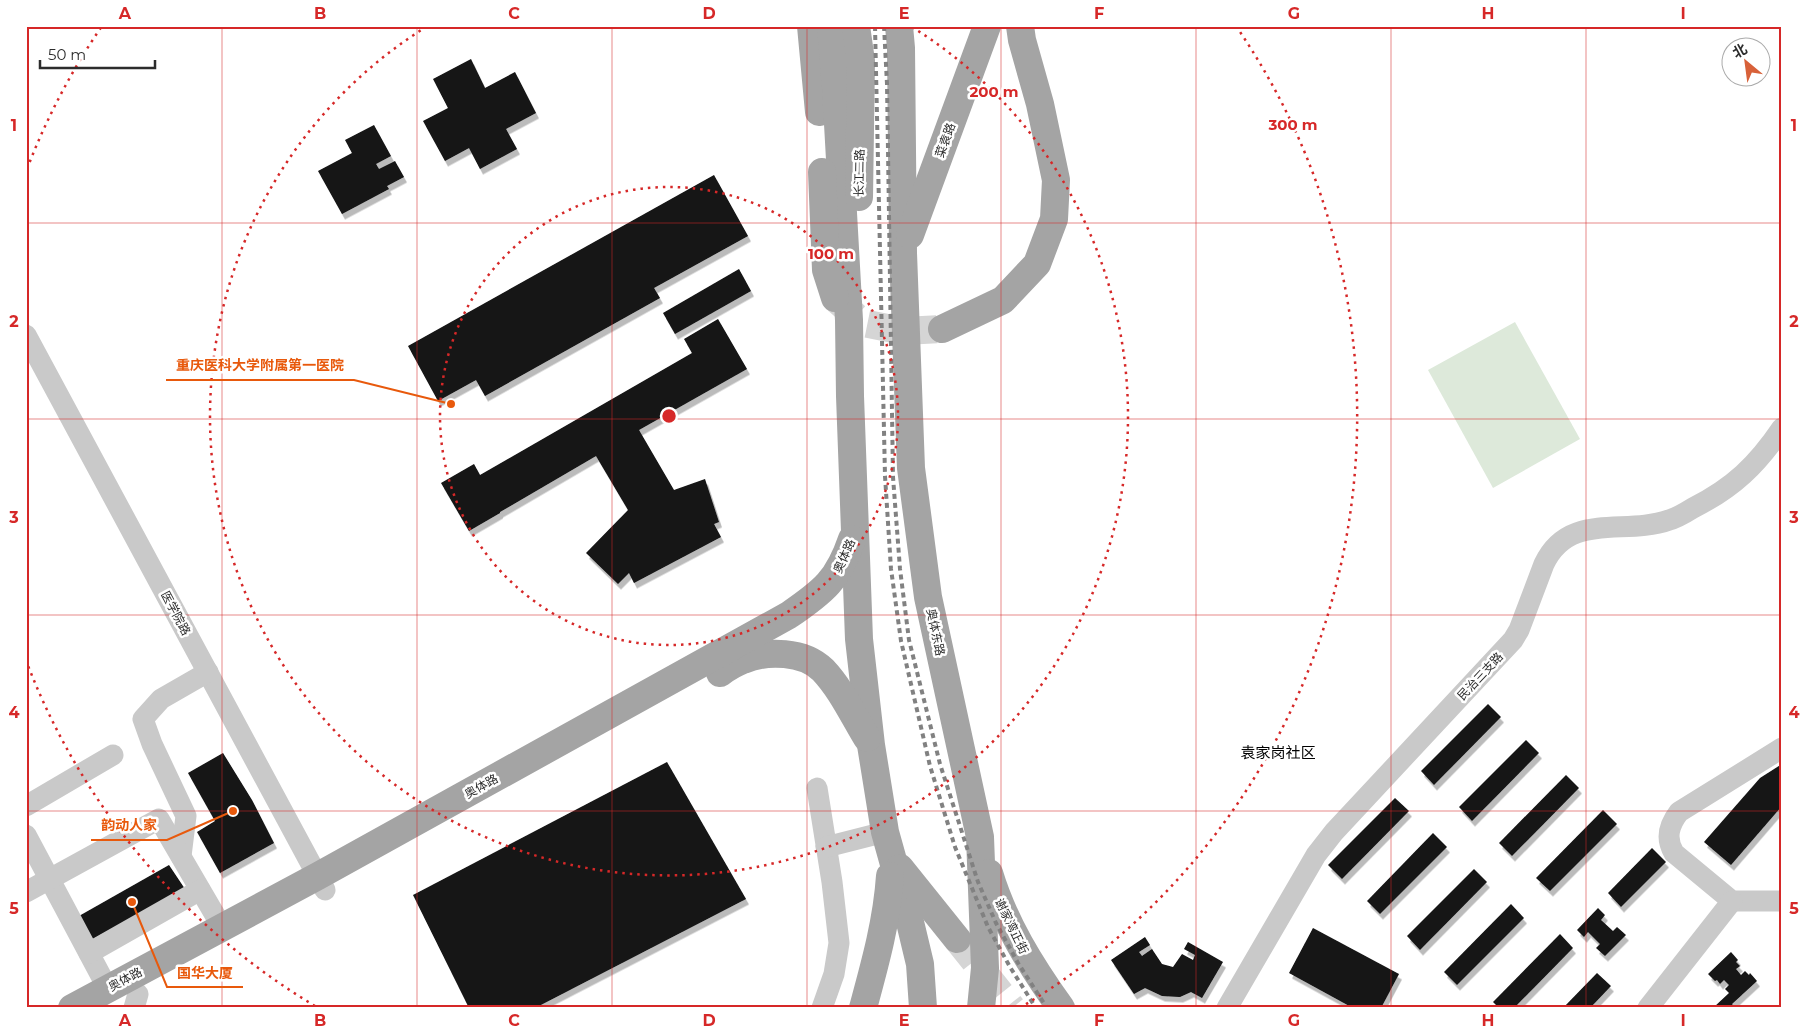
<svg xmlns="http://www.w3.org/2000/svg" width="1808" height="1034" font-family="Montserrat,'Noto Sans SC',sans-serif">
  <style>
    .green { fill: #dde9da }
    .building { fill: #131313; filter: url(#shadow) }
    .lines { fill: none; stroke-linecap: round; stroke-linejoin: round }
    .major-tunnel { stroke: #d5d5d5; stroke-width: 28; stroke-dasharray: 28 14; stroke-linecap: butt }
    .minor { stroke: #c9c9c9; stroke-width: 21 }
    .major { stroke: #a4a4a4; stroke-width: 28 }
    .rail { stroke: #818181; stroke-width: 4; stroke-dasharray: 5 4; stroke-linecap: butt }
    .grid { fill: none; stroke: #d62828; stroke-width: 1; stroke-opacity: 0.55 }
    .ring { fill: none; stroke: #d62828; stroke-width: 2.5; stroke-dasharray: 2.5 5 }
    .labels { text-anchor: middle; dominant-baseline: central; stroke-width: 5; stroke-linejoin: round; paint-order: stroke }
    .street-label { font-size: 12px; fill: #2c2c2c; stroke: #fff }
    .quarter-label { font-size: 15px; fill: #000; stroke: #fff }
    .centre { fill: #d62828; stroke: #fff; stroke-width: 2.5 }
    .ring-label { font-size: 15px; text-anchor: middle; font-weight: bold; fill: #d62828; stroke: #fff; stroke-width: 5; stroke-linejoin: round; paint-order: stroke }
    .leader { fill: none; stroke: #e8590c; stroke-width: 2 }
    .callout-dot { fill: #e8590c; stroke: #fff; stroke-width: 2 }
    .callout-label { font-size: 14px; text-anchor: middle; font-weight: bold; fill: #e8590c; stroke: #fff; stroke-width: 5; stroke-linejoin: round; paint-order: stroke }
    .neatline { fill: none; stroke: #d62828; stroke-width: 2 }
    .grid-label { font-size: 16px; text-anchor: middle; font-weight: bold; fill: #d62828 }
  </style>
  <defs>
    <filter id="shadow"><feDropShadow dx="3" dy="5.5" stdDeviation="0" flood-color="#0004"/></filter>
  </defs>
  <rect width="100%" height="100%" fill="#fff"/>
  <polygon class="green" points="1515,322 1580,439 1493,488 1428,370"/>
  <g class="building">
    <polygon points="471,59 485,88 515,72 536,113 506,129 517,149 480,169 469,148 445,161 423,121 448,108 433,79"/>
    <polygon points="374,125 391,156 376,164 379,169 395,161 404,177 387,186 389,189 342,214 318,171 352,153 345,140"/>
    <polygon points="714,175 748,236 654,288 660,298 485,396 476,380 438,401 408,346"/>
    <polygon points="739,269 751,291 675,334 663,313"/>
    <polygon points="718,319 747,369 639,430 674,490 705,479 719,522 714,524 721,537 634,583 629,573 618,584 586,553 628,510 596,456 500,512 500,513 469,531 441,483 474,464 480,475 692,353 684,339"/>
    <polygon points="1488,704 1501,717 1434,785 1421,771"/>
    <polygon points="1526,740 1539,753 1472,821 1459,807"/>
    <polygon points="223,753 252,800 274,843 220,873 197,832 215,821 188,773"/>
    <polygon points="667,762 746,899 535,1008 469,1008 413,895"/>
    <polygon points="1782,764 1782,806 1731,865 1704,842 1760,778"/>
    <polygon points="1566,775 1579,788 1512,856 1499,843"/>
    <polygon points="1395,798 1409,811 1342,879 1328,865"/>
    <polygon points="1603,810 1617,824 1550,891 1536,878"/>
    <polygon points="1433,833 1447,847 1380,914 1367,901"/>
    <polygon points="1652,848 1666,862 1621,907 1608,893"/>
    <polygon points="169,865 185,889 91,940 79,916"/>
    <polygon points="1474,869 1487,882 1420,950 1407,936"/>
    <polygon points="1511,904 1524,918 1457,985 1444,972"/>
    <polygon points="1598,908 1605,915 1601,920 1613,931 1617,927 1626,935 1605,956 1596,948 1600,944 1588,932 1584,937 1577,930"/>
    <polygon points="1313,928 1399,974 1381,1008 1353,1008 1289,973"/>
    <polygon points="1560,934 1573,948 1514,1008 1499,1008 1493,1002"/>
    <polygon points="1145,937 1150,945 1139,952 1142,956 1152,949 1162,964 1173,967 1182,954 1193,960 1195,955 1184,949 1188,942 1223,962 1202,998 1191,992 1180,997 1162,996 1145,988 1134,994 1111,960"/>
    <polygon points="1731,952 1738,960 1736,962 1740,966 1736,969 1741,975 1745,971 1749,975 1750,973 1757,981 1732,1004 1735,1008 1713,1008 1729,993 1725,989 1729,985 1724,980 1720,984 1717,980 1715,981 1708,974"/>
    <polygon points="1597,973 1611,986 1590,1008 1563,1008"/>
  </g>
  <g class="lines">
    <g class="major-tunnel">
      <polyline points="835,298 863,323 903,331 942,329"/>
      <polyline points="957,939 1012,1008"/>
    </g>
    <g class="minor">
      <polyline points="26,335 325,890"/>
      <path d="M1782,748L1679,812C1669,825 1665,838 1674,853L1732,901H1782"/>
      <polyline points="817,788 832,882 839,943 834,974 822,1008"/>
      <polyline points="26,806 113,755"/>
      <polyline points="26,835 108,989"/>
      <polyline points="826,847 885,832"/>
      <polyline points="181,856 186,816 152,744 143,719 161,699 208,672"/>
      <polyline points="26,892 159,819 222,927"/>
      <polyline points="89,953 200,890"/>
      <polyline points="134,1008 138,994"/>
      <path d="M1227,1008L1316,855L1334,832L1513,640L1519,630L1544,564C1569,511 1624,536 1669,520C1677,518 1685,513 1693,508C1733,488 1757,465 1782,428"/>
      <polyline points="1648,1008 1732,901"/>
    </g>
    <g class="major">
      <polyline points="811,26 819,112"/>
      <polyline points="831,26 836,88 849,320 850,396 859,639 871,745 885,832 909,918 920,964 923,1008"/>
      <polyline points="856,26 861,61 859,197"/>
      <polyline points="899,26 901,48 903,253 911,468 928,597 980,837 985,968 981,1008"/>
      <polyline points="822,172 826,270 835,298"/>
      <polyline points="910,235 987,26"/>
      <polyline points="942,329 1003,300 1037,264 1054,219 1056,180 1040,104 1022,40 1020,26"/>
      <path d="M720,673C727,668 735,663 743,660C767,650 804,651 823,670C841,689 853,715 867,738"/>
      <polyline points="900,868 957,939"/>
      <path d="M989,873C1004,923 1031,966 1061,1008"/>
      <path d="M72,1008L318,876L789,615C824,591 838,580 852,539"/>
      <path d="M863,1008C875,964 887,921 890,876"/>
    </g>
    <g class="rail">
      <polyline points="875,26 885,476 891,569 901,641 930,766 955,847 988,927 1010,967 1036,1008"/>
      <polyline points="884,26 887,84 893,477 900,569 909,640 940,764 978,882 996,923 1018,963 1047,1008"/>
    </g>
  </g>
  <path class="grid" d="M222,26V1008M417,26V1008M612,26V1008M807,26V1008M1001,26V1008M1196,26V1008M1391,26V1008M1586,26V1008M26,223H1782M26,419H1782M26,615H1782M26,811H1782"/>
  <g class="ring">
    <circle cx="669" cy="416" r="229"/>
    <path d="M912 27A459 459 0 1 1 426 27"/>
    <path d="M315 1006A688 688 0 0 1 27 663M27 169A688 688 0 0 1 102 26M1236 26A688 688 0 0 1 1023 1006"/>
  </g>
  <g class="labels">
    <g class="street-label">
      <text transform="translate(945 140) rotate(-70)">菜袁路</text>
      <text transform="translate(859 173) rotate(-89)">长江二路</text>
      <text transform="translate(844 556) rotate(-66)">奥体路</text>
      <text transform="translate(176 613) rotate(62)">医学院路</text>
      <text transform="translate(936 632) rotate(78)">奥体东路</text>
      <text transform="translate(1480 676) rotate(-47)">民治三支路</text>
      <text transform="translate(481 786) rotate(-29)">奥体路</text>
      <text transform="translate(1012 926) rotate(64)">谢家湾正街</text>
      <text transform="translate(125 979) rotate(-28)">奥体路</text>
    </g>
    <g class="quarter-label">
      <text x="1278" y="752">袁家岗社区</text>
    </g>
  </g>
  <circle cx="669" cy="416" r="8" class="centre"/>
  <g class="ring-label">
    <text x="994" y="97">200 m</text>
    <text x="1293" y="130">300 m</text>
    <text x="831" y="259">100 m</text>
  </g>
  <path class="leader" d="M451 404L354 380H166M233 811L167 840H91M132 902L167 987H243"/>
  <g class="callout-dot">
    <circle cx="451" cy="404" r="5"/>
    <circle cx="233" cy="811" r="5"/>
    <circle cx="132" cy="902" r="5"/>
  </g>
  <g class="callout-label">
    <text x="260" y="370">重庆医科大学附属第一医院</text>
    <text x="129" y="830">韵动人家</text>
    <text x="205" y="978">国华大厦</text>
  </g>
  <rect width="1808" height="1034" fill="none" stroke="#ffffff" stroke-width="55"/>
  <g transform="translate(1746 62) rotate(331)"><circle r="24" fill="#ffffff" stroke="#ababab"/>
  <path d="M0-4L9 19L0 12L-9 19Z" fill="#d86139"/>
  <text y="-8" font-size="14" font-weight="bold" text-anchor="middle" fill="#2c2c2c">北</text>
  </g>
  <path d="M40 60v8h115v-8" fill="none" stroke="#2c2c2c" stroke-width="2.5"/>
  <text x="48" y="60" font-size="15" fill="#2c2c2c" stroke="#ffffff" stroke-width="4" paint-order="stroke">50 m</text>
  <rect x="28" y="28" width="1752" height="978" class="neatline"/>
  <g class="grid-label">
    <text x="125" y="19">A</text>
    <text x="320" y="19">B</text>
    <text x="514" y="19">C</text>
    <text x="709" y="19">D</text>
    <text x="904" y="19">E</text>
    <text x="1099" y="19">F</text>
    <text x="1294" y="19">G</text>
    <text x="1488" y="19">H</text>
    <text x="1683" y="19">I</text>
    <text x="14" y="131">1</text>
    <text x="1794" y="131">1</text>
    <text x="14" y="327">2</text>
    <text x="1794" y="327">2</text>
    <text x="14" y="523">3</text>
    <text x="1794" y="523">3</text>
    <text x="14" y="718">4</text>
    <text x="1794" y="718">4</text>
    <text x="14" y="914">5</text>
    <text x="1794" y="914">5</text>
    <text x="125" y="1026">A</text>
    <text x="320" y="1026">B</text>
    <text x="514" y="1026">C</text>
    <text x="709" y="1026">D</text>
    <text x="904" y="1026">E</text>
    <text x="1099" y="1026">F</text>
    <text x="1294" y="1026">G</text>
    <text x="1488" y="1026">H</text>
    <text x="1683" y="1026">I</text>
  </g>
</svg>
